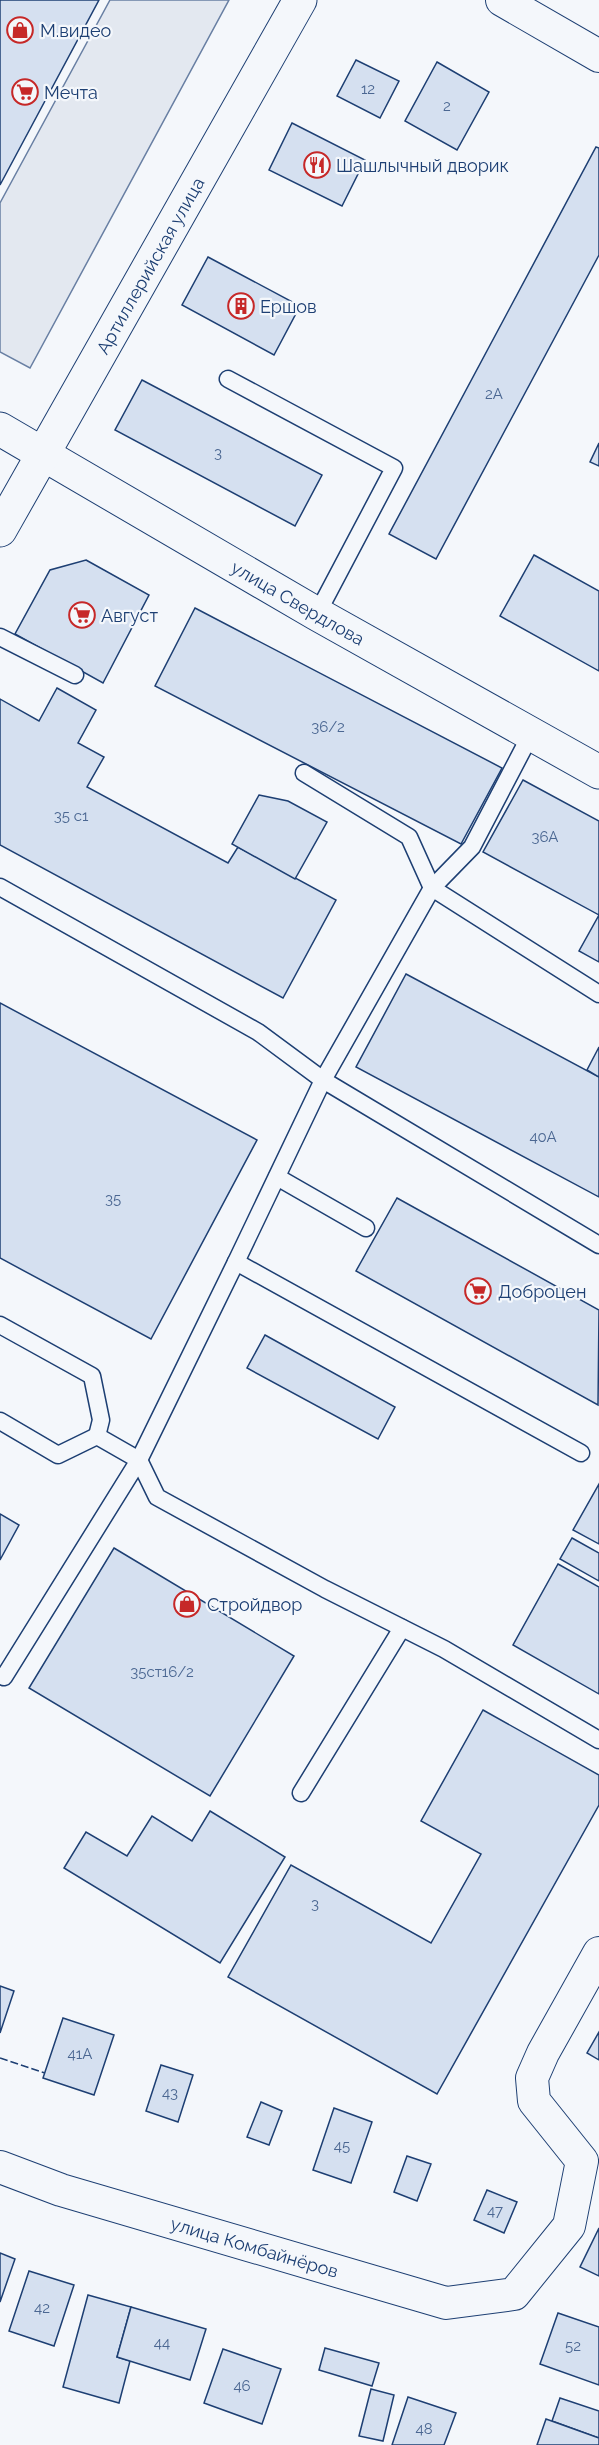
<svg xmlns="http://www.w3.org/2000/svg" width="599" height="2445" font-family="Raleway,sans-serif">
  <style>
    .parking { fill: #e3e8f0; stroke: #687fa3; stroke-width: 1.5 }
    .building { fill: #d5e0f0; stroke: #1d3f73; stroke-width: 1.5 }
    .lines { fill: none; stroke-linecap: round; stroke-linejoin: round }
    .service-casing { stroke: #1d3f73; stroke-width: 19 }
    .minor-casing { stroke: #1d3f73; stroke-width: 34 }
    .tertiary-casing { stroke: #1d3f73; stroke-width: 35 }
    .service { stroke: #f4f7fb; stroke-width: 16 }
    .minor { stroke: #f4f7fb; stroke-width: 32 }
    .tertiary { stroke: #f4f7fb; stroke-width: 33 }
    .fence { stroke: #1d3f73; stroke-width: 1.5; stroke-dasharray: 8 3; stroke-linecap: butt }
    .labels { text-anchor: middle; dominant-baseline: central; stroke-width: 4.5; stroke-linejoin: round; paint-order: stroke }
    .number-label { font-size: 15px; fill: #4b6792 }
    .poi-label { font-size: 18px; fill: #1d3f73; stroke: #f4f7fb; text-anchor: start }
    .street-label { font-size: 18px; fill: #1d3f73; stroke: #f4f7fb }
  </style>
  <rect width="100%" height="100%" fill="#f4f7fb"/>
  <polygon class="parking" points="110,0 229,0 30,368 0,352 0,203"/>
  <g class="building">
    <polygon points="0,0 99,0 0,185"/>
    <polygon points="356,60 399,81 380,118 337,96"/>
    <polygon points="437,62 489,92 457,150 405,121"/>
    <polygon points="292,123 365,160 342,206 269,170"/>
    <polygon points="596,147 599,148 599,255 436,559 389,534"/>
    <polygon points="208,257 300,306 274,355 182,305"/>
    <polygon points="142,380 322,475 295,526 115,430"/>
    <polygon points="599,443 599,466 590,462"/>
    <polygon points="534,555 599,591 599,671 500,616"/>
    <polygon points="86,560 149,595 103,683 15,634 50,570"/>
    <polygon points="195,608 502,768 461,844 155,686"/>
    <polygon points="57,688 96,710 78,743 104,757 87,787 228,863 238,847 336,900 283,998 0,845 0,699 39,721"/>
    <polygon points="523,780 599,821 599,915 483,852"/>
    <polygon points="259,795 288,801 327,822 295,879 232,844"/>
    <polygon points="599,915 599,962 579,951"/>
    <polygon points="406,974 599,1077 599,1197 356,1067"/>
    <polygon points="0,1003 257,1140 151,1339 0,1258"/>
    <polygon points="599,1047 599,1077 587,1070"/>
    <polygon points="397,1198 599,1310 598,1405 356,1271"/>
    <polygon points="265,1335 395,1407 378,1439 247,1368"/>
    <polygon points="599,1484 599,1544 573,1530"/>
    <polygon points="0,1514 19,1525 0,1560"/>
    <polygon points="572,1538 599,1553 599,1581 560,1559"/>
    <polygon points="114,1548 294,1656 210,1796 29,1688"/>
    <polygon points="558,1564 599,1587 599,1694 513,1645"/>
    <polygon points="483,1710 599,1775 599,1805 437,2094 228,1977 291,1865 431,1943 481,1854 421,1821"/>
    <polygon points="210,1811 285,1857 220,1963 64,1868 86,1832 127,1856 152,1816 192,1841"/>
    <polygon points="0,1986 14,1991 0,2033"/>
    <polygon points="63,2018 114,2035 94,2095 43,2078"/>
    <polygon points="599,2032 599,2060 587,2053"/>
    <polygon points="161,2065 193,2075 178,2122 146,2111"/>
    <polygon points="261,2102 282,2111 269,2145 247,2137"/>
    <polygon points="334,2108 372,2122 351,2183 313,2170"/>
    <polygon points="407,2156 431,2164 417,2201 394,2192"/>
    <polygon points="487,2190 517,2202 504,2233 474,2220"/>
    <polygon points="599,2228 599,2276 580,2267"/>
    <polygon points="0,2253 15,2259 0,2302"/>
    <polygon points="29,2271 74,2285 54,2346 9,2331"/>
    <polygon points="88,2295 131,2307 117,2357 130,2361 119,2403 63,2387"/>
    <polygon points="131,2307 206,2329 190,2380 117,2357"/>
    <polygon points="558,2313 599,2327 599,2385 540,2364"/>
    <polygon points="325,2348 379,2363 372,2386 319,2370"/>
    <polygon points="223,2349 281,2369 262,2424 204,2403"/>
    <polygon points="371,2389 394,2395 383,2441 359,2436"/>
    <polygon points="408,2397 456,2413 444,2445 392,2445"/>
    <polygon points="560,2398 599,2411 599,2438 552,2421"/>
    <polygon points="546,2419 599,2438 599,2445 537,2445"/>
  </g>
  <g class="lines">
    <g class="service-casing">
      <g id="service">
        <polyline points="228,379 394,468 317,614"/>
        <polyline points="0,637 75,675"/>
        <polyline points="531,734 472,847 432,888 323,1080 599,1245"/>
        <polyline points="304,773 409,837 432,888 599,994"/>
        <polyline points="0,887 258,1032 323,1080 236,1262"/>
        <polyline points="277,1177 366,1228"/>
        <polyline points="0,1325 92,1376 101,1420 97,1436"/>
        <polyline points="0,1421 58,1455 97,1436 139,1460 157,1497 325,1589 444,1649 599,1740"/>
        <polyline points="4,1677 139,1460 236,1262 581,1453"/>
        <polyline points="301,1793 402,1628"/>
      </g>
    </g>
    <g class="minor-casing">
      <g id="minor">
        <polyline points="502,0 599,56"/>
        <path id="s1" d="M0,2167L61,2190L446,2303L514,2294L569,2226L582,2161L534,2101L532,2078L543,2053L599,1953"/>
      </g>
    </g>
    <g class="tertiary-casing">
      <g id="tertiary">
        <path id="s2" d="M0,429L317,614L599,772"/>
        <path id="s3" d="M0,530L300,0"/>
      </g>
    </g>
    <use href="#service" class="service"/>
    <use href="#minor" class="minor"/>
    <use href="#tertiary" class="tertiary"/>
    <polyline class="fence" points="0,2058 45,2073"/>
  </g>
  <defs>
    <g id="shop-ring" transform="scale(1.35)"><circle r="9.5" fill="#f4f7fb" stroke="#c62828" stroke-width="1.5"/><path d="M-5-2.5h2.3a2.7 3.5 0 0 1 5.4 0H5L5.5 6h-11ZM-1.5-2.5h3a1.5 2.3 0 0 0-3 0Z" fill="#c62828"/></g>
    <g id="supermarket-ring" transform="scale(1.35)"><circle r="9.5" fill="#f4f7fb" stroke="#c62828" stroke-width="1.5"/><path d="M-6-5.5h2.5l.6 2H6L4.5 2H-2.5L-4.4-4H-6ZM-1.5 3.2a1.3 1.3 0 1 0 .1 0ZM3 3.2a1.3 1.3 0 1 0 .1 0Z" fill="#c62828"/></g>
    <g id="restaurant-ring" transform="scale(1.35)"><circle r="9.5" fill="#f4f7fb" stroke="#c62828" stroke-width="1.5"/><path d="M-5-6h1v4h1v-4h1v4h1v-4h1v5L-1.5 .5V6h-2V.5L-5-1ZM5-6V6H3V1.5H1.5Q1.5-4 5-6Z" fill="#c62828"/></g>
    <g id="building-ring" transform="scale(1.35)"><circle r="9.5" fill="#f4f7fb" stroke="#c62828" stroke-width="1.5"/><path d="M-4-6H4V6H1V3H-1V6H-4ZM-2.5-4.3h1.7v1.8h-1.7ZM.8-4.3h1.7v1.8H.8ZM-2.5-1h1.7V.8h-1.7ZM.8-1h1.7V.8H.8Z" fill="#c62828"/></g>
  </defs>
  <g fill-rule="evenodd">
    <use href="#shop-ring" x="20" y="30"/>
    <use href="#supermarket-ring" x="25" y="92"/>
    <use href="#restaurant-ring" x="317" y="165"/>
    <use href="#building-ring" x="241" y="306"/>
    <use href="#supermarket-ring" x="82" y="615"/>
    <use href="#supermarket-ring" x="478" y="1291"/>
    <use href="#shop-ring" x="187" y="1604"/>
  </g>
  <g class="labels">
    <g class="number-label">
      <text x="368" y="89">12</text>
      <text x="447" y="106">2</text>
      <text x="494" y="394">2А</text>
      <text x="218" y="453">3</text>
      <text x="328" y="727">36/2</text>
      <text x="71" y="816">35 с1</text>
      <text x="545" y="837">36А</text>
      <text x="543" y="1137">40А</text>
      <text x="113" y="1199">35</text>
      <text x="162" y="1672">35ст16/2</text>
      <text x="315" y="1904">3</text>
      <text x="80" y="2054">41А</text>
      <text x="170" y="2093">43</text>
      <text x="342" y="2146">45</text>
      <text x="495" y="2211">47</text>
      <text x="42" y="2308">42</text>
      <text x="162" y="2343">44</text>
      <text x="573" y="2346">52</text>
      <text x="242" y="2386">46</text>
      <text x="424" y="2429">48</text>
    </g>
    <g class="poi-label">
      <text x="40" y="30">М.видео</text>
      <text x="44" y="92">Мечта</text>
      <text x="336" y="165">Шашлычный дворик</text>
      <text x="260" y="306">Ершов</text>
      <text x="101" y="615">Август</text>
      <text x="498" y="1291">Доброцен</text>
      <text x="207" y="1604">Стройдвор</text>
    </g>
    <g class="street-label">
      <text stroke="none"><textPath href="#s3" startOffset="304">Артиллерийская улица</textPath></text>
      <text stroke="none"><textPath href="#s2" startOffset="345">улица Свердлова</textPath></text>
      <text stroke="none"><textPath href="#s1" startOffset="267">улица Комбайнёров</textPath></text>
    </g>
  </g>
</svg>
